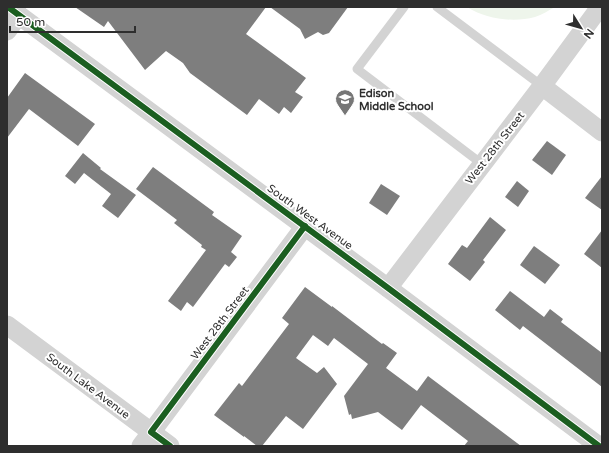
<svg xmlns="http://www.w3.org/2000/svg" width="609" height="453" font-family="'Varela Round',sans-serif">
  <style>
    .green { fill: #eef5eb }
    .building { fill: #7e7e7e }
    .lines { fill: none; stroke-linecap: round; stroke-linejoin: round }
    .service { stroke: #d3d3d3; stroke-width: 9 }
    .minor { stroke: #d3d3d3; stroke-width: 19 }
    .cycleway-casing { stroke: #fff; stroke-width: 8 }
    .cycleway { stroke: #1b5e20; stroke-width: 6 }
    .labels { text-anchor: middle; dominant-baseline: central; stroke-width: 4; stroke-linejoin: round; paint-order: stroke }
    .poi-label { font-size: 11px; font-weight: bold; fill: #2e2e2e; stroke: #fff; text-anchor: start }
    .street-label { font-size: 11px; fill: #2e2e2e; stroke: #fff }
  </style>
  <rect width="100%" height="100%" fill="#fff"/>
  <path class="green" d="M467,7H555C549,10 542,15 535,17C513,23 486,19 467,7Z"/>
  <g class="building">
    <polygon points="75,7 266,7 246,34 306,78 295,92 303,97 291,113 284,107 279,114 259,99 247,115 190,73 183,63 166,51 145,70 108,21 104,27"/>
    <polygon points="270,7 348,7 329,33 323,35 318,32 305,39 300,29"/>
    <polygon points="25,73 95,124 78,146 29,109 7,138 7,98"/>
    <polygon points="547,141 566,155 552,175 532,160"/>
    <polygon points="83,153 101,168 100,169 136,195 118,218 102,206 111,194 84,173 75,184 65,176"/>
    <polygon points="153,167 214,212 212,215 242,236 231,252 237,257 229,267 225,264 193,307 187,302 181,311 168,301 206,250 201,247 202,245 174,223 177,220 136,189"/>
    <polygon points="602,176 602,210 585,198"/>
    <polygon points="517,181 529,191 518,207 505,197"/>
    <polygon points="381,184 400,196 387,215 369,203"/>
    <polygon points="490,217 506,230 483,260 485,262 470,281 448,264 462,245 467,248"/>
    <polygon points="602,230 602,268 584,254"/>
    <polygon points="534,246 560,265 545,284 520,265"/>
    <polygon points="305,287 332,307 332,306 382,344 383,343 397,353 386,368 417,391 428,376 521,446 464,446 468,441 421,405 402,430 378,412 352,419 351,414 349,415 344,396 368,364 334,338 328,346 313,335 296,358 317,373 324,367 337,384 303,429 286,416 262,446 257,446 244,436 244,437 214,415 239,383 242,386 289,324 282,318"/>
    <polygon points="510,291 544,317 550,309 563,319 561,322 602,353 602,387 523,326 520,330 495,310"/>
  </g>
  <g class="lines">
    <g class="service">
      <polyline points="404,7 357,69 482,164"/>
      <polyline points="437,7 542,86"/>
    </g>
    <g class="minor">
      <polyline points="8,7 388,288 599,446"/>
      <polyline points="7,31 19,15"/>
      <polyline points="542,86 602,132"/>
      <polyline points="388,288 542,86 600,7"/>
      <polyline points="7,325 170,446"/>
      <polyline points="141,446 305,226"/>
    </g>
    <g class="cycleway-casing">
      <g id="cycleway">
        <polyline points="8,7 388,288 599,446"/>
        <polyline points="170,446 151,432 305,226"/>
      </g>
    </g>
    <use href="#cycleway" class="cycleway"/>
  </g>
  <defs>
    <g id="school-pin" transform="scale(1)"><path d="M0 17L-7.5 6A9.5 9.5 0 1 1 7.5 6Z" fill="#777" stroke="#fff"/><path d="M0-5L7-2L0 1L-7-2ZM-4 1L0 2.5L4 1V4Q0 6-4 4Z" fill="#fff"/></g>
  </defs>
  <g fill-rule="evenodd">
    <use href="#school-pin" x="345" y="99"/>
  </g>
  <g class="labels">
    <g class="poi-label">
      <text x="359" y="93">Edison<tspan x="359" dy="13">Middle School</tspan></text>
    </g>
    <g class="street-label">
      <text transform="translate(495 148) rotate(-52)">West 28th Street</text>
      <text transform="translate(310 217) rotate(36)">South West Avenue</text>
      <text transform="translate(220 323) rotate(-53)">West 28th Street</text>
      <text transform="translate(88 386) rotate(37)">South Lake Avenue</text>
    </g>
  </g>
  <rect width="609" height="453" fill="none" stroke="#2e2e2e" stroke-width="16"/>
  <g transform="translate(581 28) rotate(127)" stroke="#ffffff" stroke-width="3" paint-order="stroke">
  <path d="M0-3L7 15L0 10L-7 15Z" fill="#2e2e2e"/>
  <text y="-6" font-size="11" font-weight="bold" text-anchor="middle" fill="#2e2e2e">N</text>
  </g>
  <path d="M10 26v6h125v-6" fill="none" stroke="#2e2e2e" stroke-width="2"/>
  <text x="16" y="26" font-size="12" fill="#2e2e2e" stroke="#ffffff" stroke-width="3" paint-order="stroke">50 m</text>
</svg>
